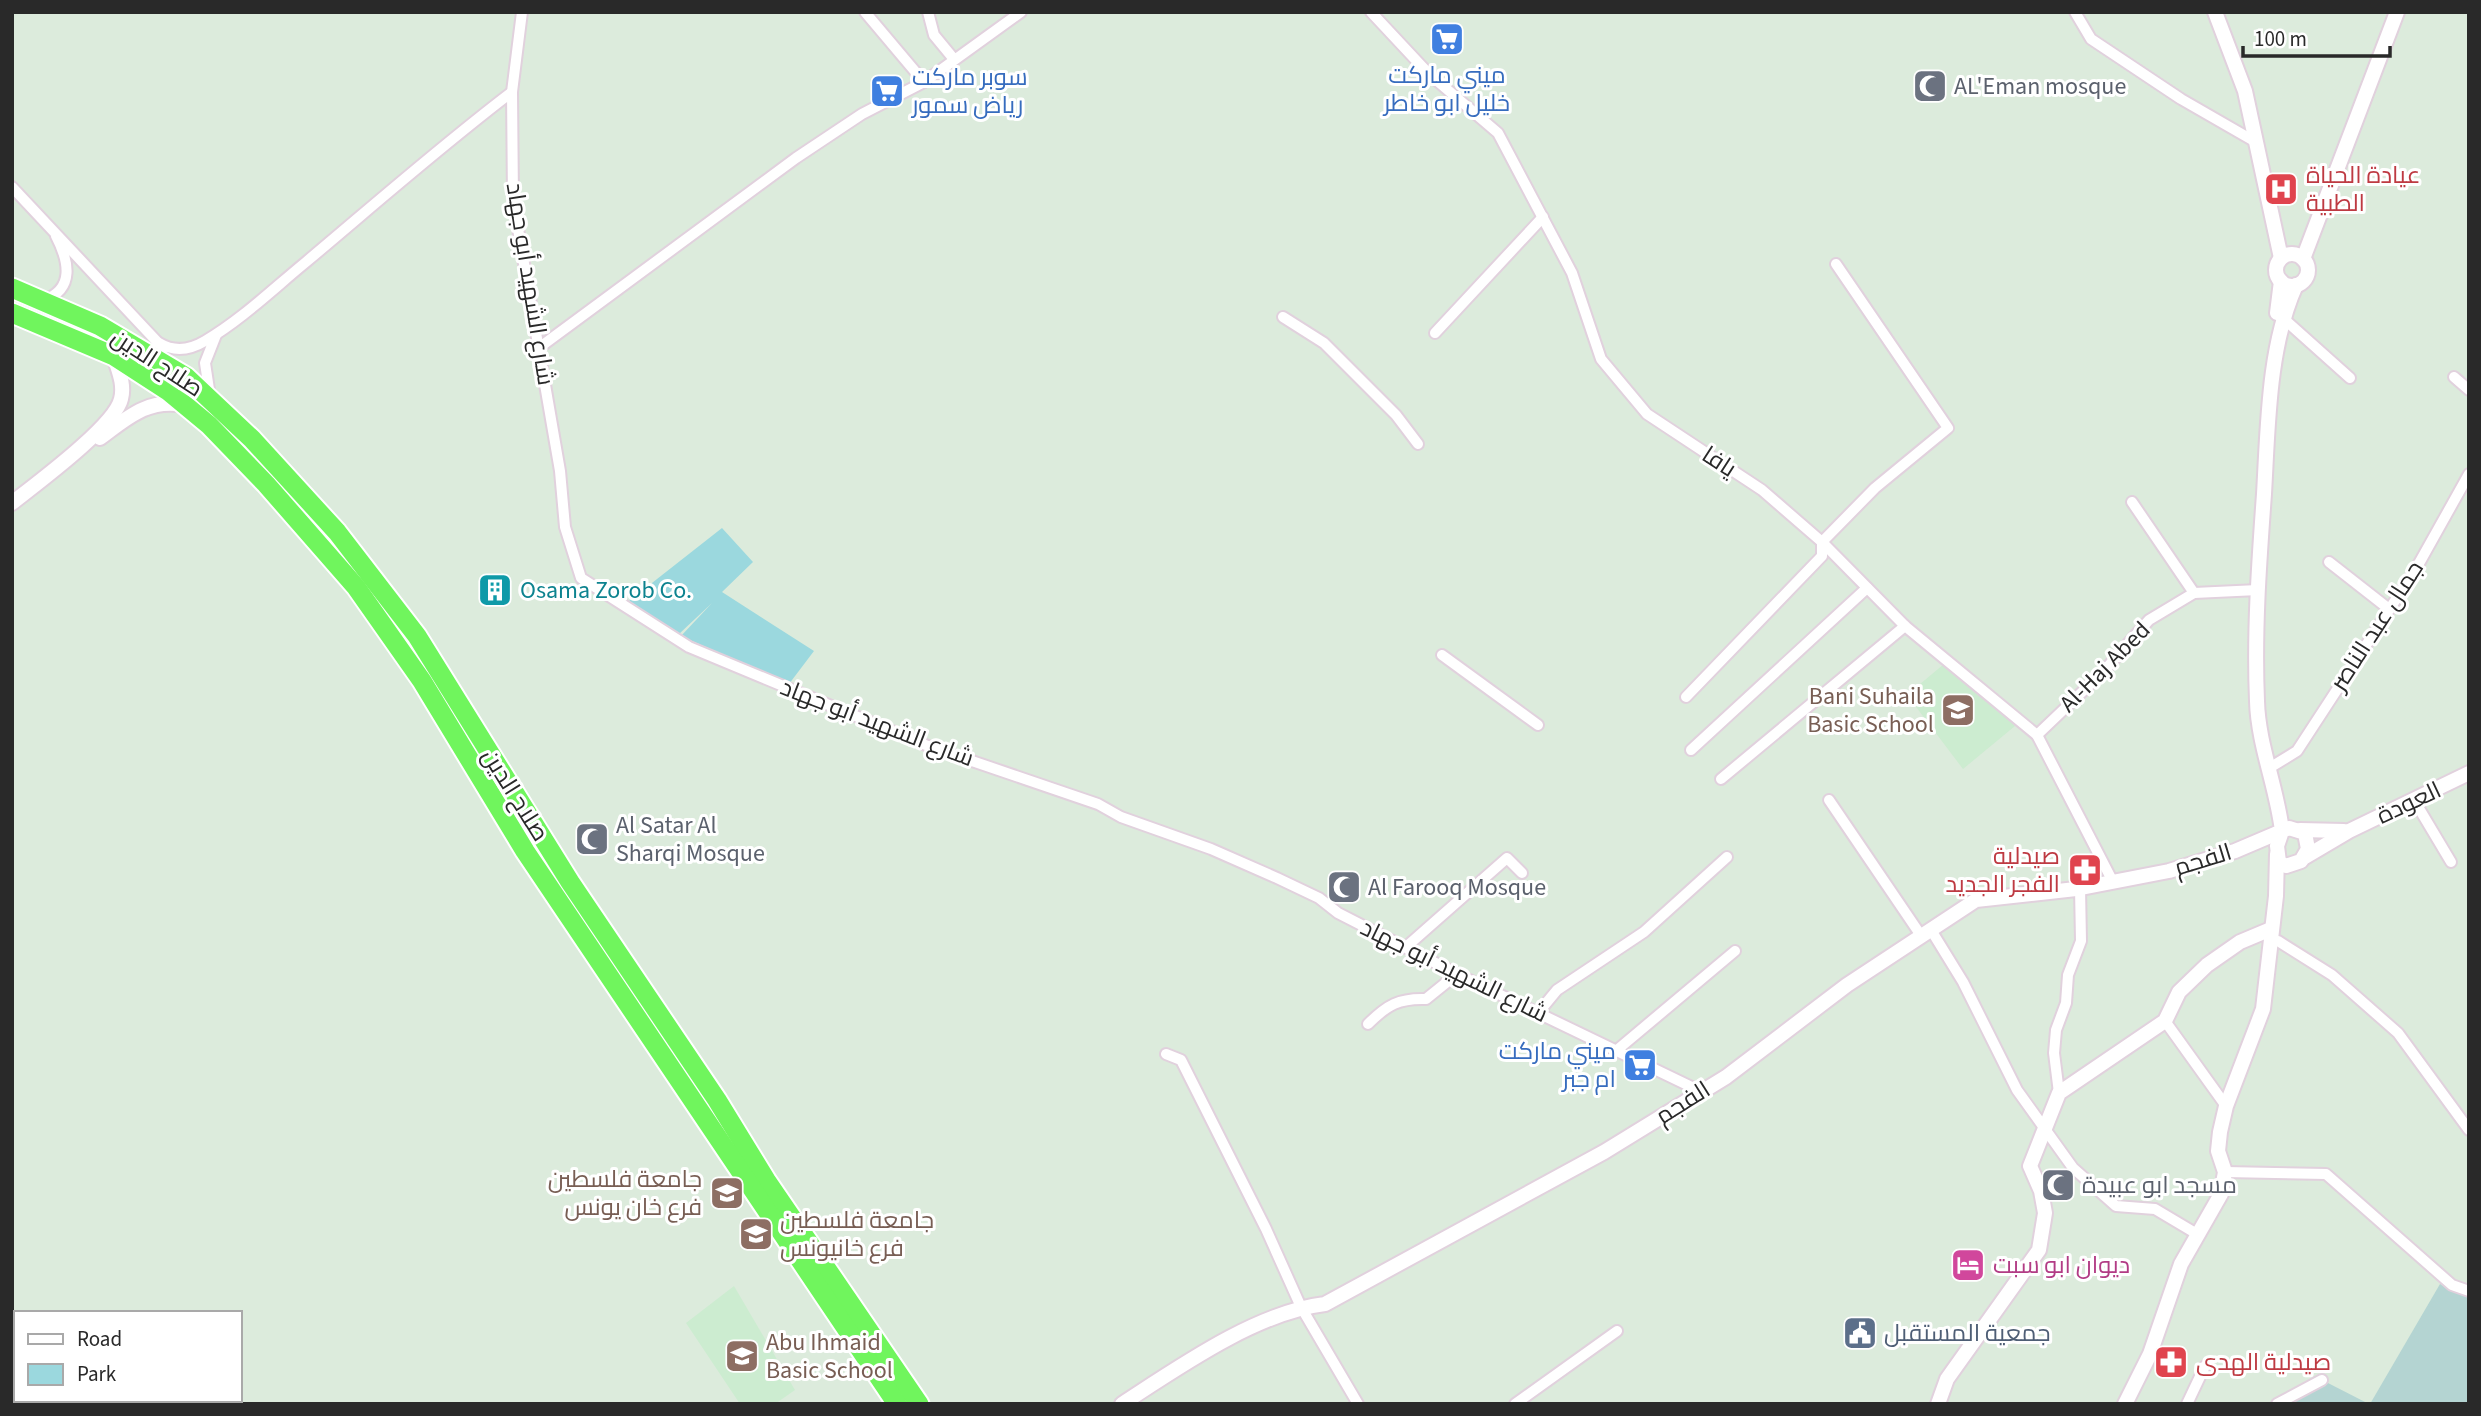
<svg xmlns="http://www.w3.org/2000/svg" width="2481" height="1416" font-family="'Source Sans 3',Cairo,sans-serif">
  <style>
    .education { fill: #ccecd0 }
    .green { fill: #9bd8de }
    .cemetery { fill: #b4d4d2 }
    .lines { fill: none; stroke-linecap: round; stroke-linejoin: round }
    .street-casing { stroke: #e1d1dd; stroke-width: 14 }
    .secondary-casing { stroke: #e1d1dd; stroke-width: 18 }
    .highway-casing { stroke: #fff; stroke-width: 23 }
    .street { stroke: #fff; stroke-width: 10 }
    .secondary { stroke: #fff; stroke-width: 14 }
    .highway { stroke: #70f55d; stroke-width: 19 }
    .labels { text-anchor: middle; dominant-baseline: central; stroke-width: 6; stroke-linejoin: round; paint-order: stroke }
    .shop-label { font-size: 24px; fill: #366cbe; stroke: #fff }
    .worship-label { font-size: 24px; fill: #5b616d; stroke: #fff; text-anchor: start }
    .health-label { font-size: 24px; fill: #be3a42; stroke: #fff; text-anchor: start }
    .street-label { font-size: 24px; fill: #292929; stroke: #fff }
    .culture-label { font-size: 24px; fill: #0d838f; stroke: #fff; text-anchor: start }
    .education-label { font-size: 24px; fill: #785e54; stroke: #fff; text-anchor: end }
    .hotel-label { font-size: 24px; fill: #b23c85; stroke: #fff; text-anchor: start }
    .service-label { font-size: 24px; fill: #4e5e75; stroke: #fff; text-anchor: start }
  </style>
  <rect width="100%" height="100%" fill="#dcebdc"/>
  <g class="education">
    <polygon points="1944,664 2015,726 1963,769 1907,695"/>
    <polygon points="734,1286 795,1390 775,1404 740,1404 686,1323"/>
  </g>
  <polygon class="green" points="722,528 753,562 722,592 814,651 789,684 681,636 712,603 679,634 629,601"/>
  <g class="cemetery">
    <polygon points="2440,1284 2469,1298 2469,1404 2370,1404"/>
    <polygon points="2326,1382 2369,1404 2281,1404"/>
  </g>
  <g class="lines">
    <g class="street-casing">
      <g id="street">
        <polyline points="522,12 512,92 513,200 560,471 565,527 581,578 689,647 928,746 1098,804 1121,817 1211,849 1277,878 1319,898 1338,913 1457,974 1700,1091"/>
        <polyline points="865,12 924,82"/>
        <polyline points="928,12 934,35 953,58"/>
        <polyline points="1371,12 1428,73 1498,133 1572,273 1601,359 1647,414 1762,490 1822,542 1905,626 2037,735 2112,880"/>
        <polyline points="2075,12 2091,39 2181,99 2254,141"/>
        <polyline points="12,187 163,348"/>
        <path d="M44,300C75,289 69,261 56,236"/>
        <polyline points="1283,317 1324,343 1396,415 1418,444"/>
        <polyline points="2284,319 2350,378"/>
        <polyline points="1435,333 1543,217"/>
        <path d="M159,343C174,352 190,350 205,341C241,320 273,289 306,262C374,205 441,146 512,92"/>
        <polyline points="540,347 796,158 862,114 924,82 1021,12"/>
        <polyline points="2454,377 2469,390"/>
        <polyline points="210,396 205,363 216,335"/>
        <polyline points="2132,502 2194,593"/>
        <polyline points="2329,562 2389,609"/>
        <polyline points="1442,655 1538,725"/>
        <polyline points="1686,697 1822,556 1822,542 1875,488 1948,428 1836,264"/>
        <polyline points="2037,735 2103,672 2149,620 2194,593 2258,590"/>
        <polyline points="1691,750 1867,588"/>
        <polyline points="2271,767 2297,751 2417,567 2469,474"/>
        <polyline points="1721,779 1905,626"/>
        <polyline points="1829,800 1922,937"/>
        <polyline points="2414,800 2451,862"/>
        <polyline points="1931,930 1963,982 2017,1090 2073,1168 2116,1206 2155,1209 2197,1234"/>
        <polyline points="2278,941 2332,975 2398,1033 2469,1130"/>
        <polyline points="1406,947 1507,858 1522,873"/>
        <polyline points="1538,1013 1557,990 1644,932 1727,857"/>
        <polyline points="2165,1021 2226,1106"/>
        <path d="M1368,1024C1387,1005 1399,998 1426,999L1457,974"/>
        <polyline points="1617,1050 1735,951"/>
        <polyline points="1166,1054 1181,1060 1266,1229 1301,1307 1358,1404"/>
        <polyline points="2059,1093 2054,1053 2056,1030 2066,1003 2068,975 2081,941 2080,888"/>
        <polyline points="2225,1172 2326,1174 2452,1285 2469,1291"/>
        <polyline points="1515,1404 1617,1331"/>
        <polyline points="2187,1404 2205,1366"/>
        <polyline points="2277,1404 2322,1380"/>
      </g>
    </g>
    <g class="secondary-casing">
      <g id="secondary">
        <polyline points="2215,12 2245,91 2281,258"/>
        <circle cx="2292" cy="270" r="16"/>
        <polyline points="2303,259 2397,12"/>
        <polyline points="2277,313 2281,281"/>
        <path d="M100,438C127,418 148,398 184,405"/>
        <path d="M12,503C36,484 115,426 121,399C125,384 118,370 114,356"/>
        <polygon points="2289,828 2305,833 2308,849 2301,861 2286,866 2279,862 2277,846 2282,831"/>
        <polyline points="2300,830 2344,831"/>
        <polyline points="2305,857 2349,831 2469,773"/>
        <path d="M1122,1404C1179,1367 1257,1312 1325,1304L1604,1152L1726,1077L1847,985L1976,900L2076,889L2169,871L2235,851L2282,831C2277,788 2258,744 2257,701C2254,632 2259,563 2264,494C2268,426 2268,347 2296,285"/>
        <polyline points="1938,1404 1947,1379 2039,1250 2045,1213 2041,1191 2030,1166 2059,1093 2165,1021 2179,992 2207,965 2240,942 2271,929"/>
        <polyline points="2125,1404 2150,1354 2181,1264 2221,1194 2225,1172 2218,1151 2220,1132 2226,1106 2263,1009 2276,896 2277,854"/>
      </g>
    </g>
    <g class="highway-casing">
      <g id="highway">
        <polyline points="12,288 100,326 186,377 252,439 337,532 417,636 570,882 717,1100 766,1180 919,1404"/>
        <polyline points="12,313 114,356 168,391 209,425 266,484 356,587 422,681 525,851 897,1404"/>
      </g>
    </g>
    <use href="#street" class="street"/>
    <use href="#secondary" class="secondary"/>
    <use href="#highway" class="highway"/>
  </g>
  <defs>
    <g id="supermarket-square" transform="scale(1.75)"><rect x="-9" y="-9" width="18" height="18" rx="4" fill="#3f7fe0" stroke="#fff"/><path d="M-6-5.5h2.5l.6 2H6L4.5 2H-2.5L-4.4-4H-6ZM-1.5 3.2a1.3 1.3 0 1 0 .1 0ZM3 3.2a1.3 1.3 0 1 0 .1 0Z" fill="#fff"/></g>
    <g id="mosque-square" transform="scale(1.75)"><rect x="-9" y="-9" width="18" height="18" rx="4" fill="#6b7280" stroke="#fff"/><path d="M3.5-4.9A6 6 0 1 0 3.5 4.9A5 5 0 1 1 3.5-4.9Z" fill="#fff"/></g>
    <g id="hospital-square" transform="scale(1.75)"><rect x="-9" y="-9" width="18" height="18" rx="4" fill="#e0444e" stroke="#fff"/><path d="M-5-5h3v3.5h4V-5h3V5h-3V1.5h-4V5h-3Z" fill="#fff"/></g>
    <g id="building-square" transform="scale(1.75)"><rect x="-9" y="-9" width="18" height="18" rx="4" fill="#0f9aa8" stroke="#fff"/><path d="M-4-6H4V6H1V3H-1V6H-4ZM-2.5-4.3h1.7v1.8h-1.7ZM.8-4.3h1.7v1.8H.8ZM-2.5-1h1.7V.8h-1.7ZM.8-1h1.7V.8H.8Z" fill="#fff"/></g>
    <g id="school-square" transform="scale(1.75)"><rect x="-9" y="-9" width="18" height="18" rx="4" fill="#8d6e63" stroke="#fff"/><path d="M0-5L7-2L0 1L-7-2ZM-4 1L0 2.5L4 1V4Q0 6-4 4Z" fill="#fff"/></g>
    <g id="pharmacy-square" transform="scale(1.75)"><rect x="-9" y="-9" width="18" height="18" rx="4" fill="#e0444e" stroke="#fff"/><path d="M-2-6h4v4h4v4h-4v4h-4v-4h-4v-4h4Z" fill="#fff"/></g>
    <g id="hotel-square" transform="scale(1.75)"><rect x="-9" y="-9" width="18" height="18" rx="4" fill="#d1479c" stroke="#fff"/><path d="M-6-4.5h1.5V1H6V5H4.5V3h-9V5H-6ZM-4 0a1.8 1.8 0 1 1 3.6 0ZM.5 0V-2.5h3Q6-2.5 6 0Z" fill="#fff"/></g>
    <g id="civic-square" transform="scale(1.75)"><rect x="-9" y="-9" width="18" height="18" rx="4" fill="#5c6f8a" stroke="#fff"/><path d="M-.6-6.5H3V-4.5H.6V-3L4-1V1h2V6H-6V1h2V-1L-.6-3ZM-1.2 2.5V6h2.4V2.5Z" fill="#fff"/></g>
  </defs>
  <g fill-rule="evenodd">
    <use href="#supermarket-square" x="1447" y="39"/>
    <use href="#mosque-square" x="1930" y="86"/>
    <use href="#supermarket-square" x="887" y="91"/>
    <use href="#hospital-square" x="2281" y="189"/>
    <use href="#building-square" x="495" y="590"/>
    <use href="#school-square" x="1958" y="710"/>
    <use href="#mosque-square" x="592" y="839"/>
    <use href="#pharmacy-square" x="2085" y="870"/>
    <use href="#mosque-square" x="1344" y="887"/>
    <use href="#supermarket-square" x="1640" y="1065"/>
    <use href="#mosque-square" x="2058" y="1185"/>
    <use href="#school-square" x="727" y="1193"/>
    <use href="#school-square" x="756" y="1234"/>
    <use href="#hotel-square" x="1968" y="1265"/>
    <use href="#civic-square" x="1860" y="1333"/>
    <use href="#school-square" x="742" y="1356"/>
    <use href="#pharmacy-square" x="2171" y="1362"/>
  </g>
  <g class="labels">
    <g class="shop-label">
      <text x="1447" y="75">ميني ماركت<tspan x="1447" dy="28">خليل ابو خاطر</tspan></text>
      <text x="912" y="77" text-anchor="start">سوبر ماركت<tspan x="912" dy="28">رياض سمور</tspan></text>
      <text x="1616" y="1051" text-anchor="end">ميني ماركت<tspan x="1616" dy="28">ام جبر</tspan></text>
    </g>
    <g class="worship-label">
      <text x="1954" y="86">AL'Eman mosque</text>
      <text x="616" y="825">Al Satar Al<tspan x="616" dy="28">Sharqi Mosque</tspan></text>
      <text x="1368" y="887">Al Farooq Mosque</text>
      <text x="2082" y="1185">مسجد ابو عبيدة</text>
    </g>
    <g class="health-label">
      <text x="2306" y="175">عيادة الحياة<tspan x="2306" dy="28">الطبية</tspan></text>
      <text x="2060" y="856" text-anchor="end">صيدلية<tspan x="2060" dy="28">الفجر الجديد</tspan></text>
      <text x="2196" y="1362">صيدلية الهدى</text>
    </g>
    <g class="street-label">
      <text transform="translate(530 284) rotate(81)">شارع الشهيد أبو جهاد</text>
      <text transform="translate(157 363) rotate(33)">صلاح الدين</text>
      <text transform="translate(1719 462) rotate(33)">يافا</text>
      <text transform="translate(2377 626) rotate(-57)">جمال عبد الناصر</text>
      <text transform="translate(2105 667) rotate(-45)">Al-Haj Abed</text>
      <text transform="translate(877 723) rotate(21)">شارع الشهيد أبو جهاد</text>
      <text transform="translate(515 795) rotate(58)">صلاح الدين</text>
      <text transform="translate(2409 803) rotate(-25)">العودة</text>
      <text transform="translate(2203 860) rotate(-17)">الفجم</text>
      <text transform="translate(1454 971) rotate(26)">شارع الشهيد أبو جهاد</text>
      <text transform="translate(1683 1103) rotate(-32)">الفجم</text>
    </g>
    <g class="culture-label">
      <text x="520" y="590">Osama Zorob Co.</text>
    </g>
    <g class="education-label">
      <text x="1934" y="696">Bani Suhaila<tspan x="1934" dy="28">Basic School</tspan></text>
      <text x="702" y="1179">جامعة فلسطين<tspan x="702" dy="28">فرع خان يونس</tspan></text>
      <text x="780" y="1220" text-anchor="start">جامعة فلسطين<tspan x="780" dy="28">فرع خانيونس</tspan></text>
      <text x="766" y="1342" text-anchor="start">Abu Ihmaid<tspan x="766" dy="28">Basic School</tspan></text>
    </g>
    <g class="hotel-label">
      <text x="1993" y="1265">ديوان ابو سبت</text>
    </g>
    <g class="service-label">
      <text x="1884" y="1333">جمعية المستقبل</text>
    </g>
  </g>
  <rect width="2481" height="1416" fill="none" stroke="#292929" stroke-width="28"/>
  <rect x="14" y="1311" width="228" height="91" fill="#ffffff" stroke="#a9a9a9" stroke-width="2"/>
  <rect x="28" y="1334" width="35" height="10" fill="#ffffff" stroke="#a9a9a9" stroke-width="2"/>
  <text x="77" y="1346" font-size="21" fill="#292929">Road</text>
  <rect x="28" y="1364" width="35" height="21" fill="#9bd8de" stroke="#a9a9a9" stroke-width="2"/>
  <text x="77" y="1381" font-size="21" fill="#292929">Park</text>
  <path d="M2243 46v10h147v-10" fill="none" stroke="#292929" stroke-width="3.5"/>
  <text x="2254" y="46" font-size="21" fill="#292929" stroke="#ffffff" stroke-width="5" paint-order="stroke">100 m</text>
</svg>
